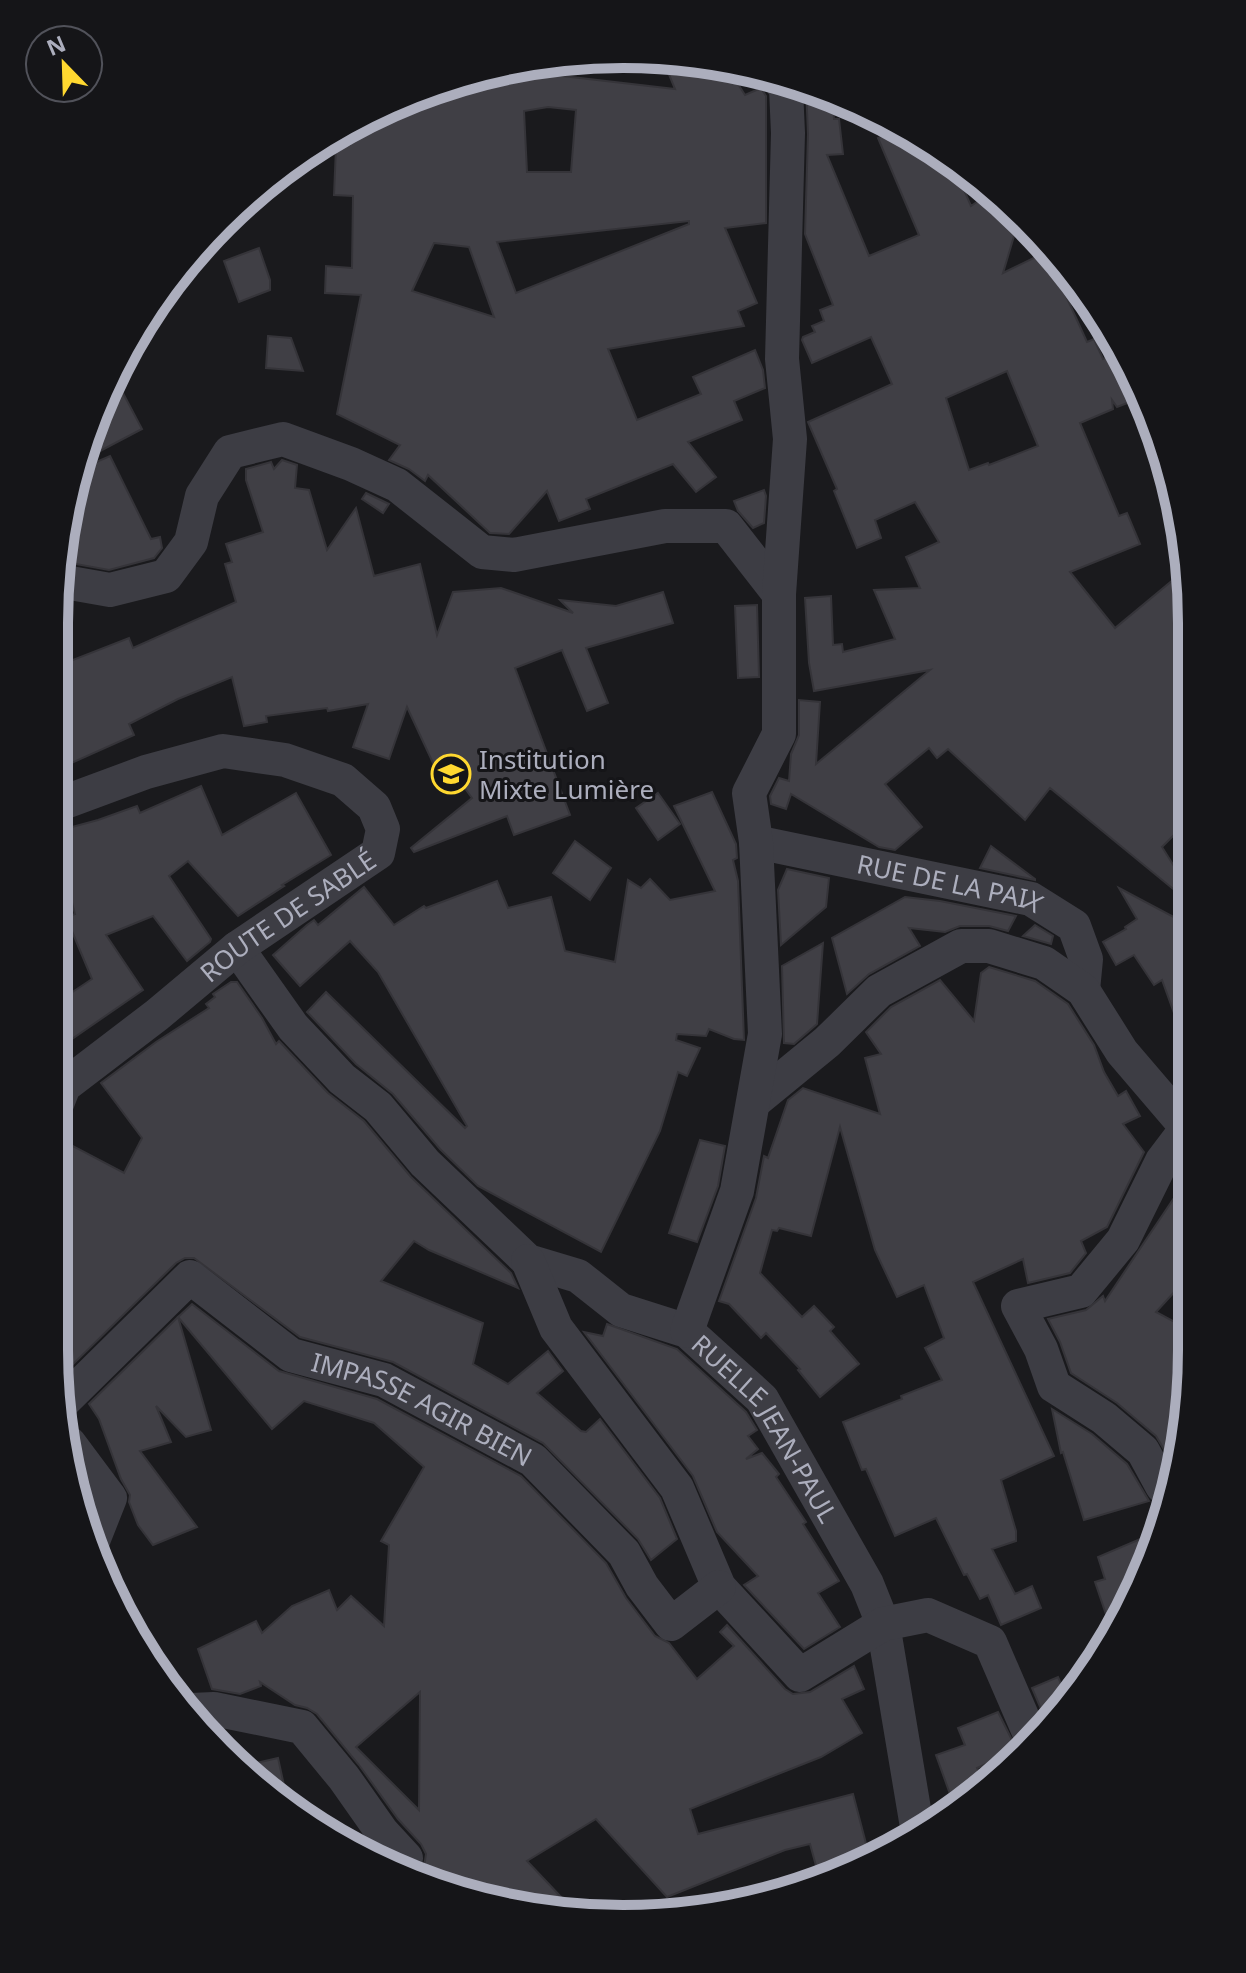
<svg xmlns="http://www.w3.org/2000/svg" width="1246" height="1973" font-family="'Noto Sans',sans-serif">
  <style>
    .building { fill: #403f45; stroke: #353439; stroke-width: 2; fill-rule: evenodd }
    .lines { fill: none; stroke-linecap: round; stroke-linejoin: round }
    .street { stroke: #3d3d44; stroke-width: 34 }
    .labels { text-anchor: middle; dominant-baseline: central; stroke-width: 6; stroke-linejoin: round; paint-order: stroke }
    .poi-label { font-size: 26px; fill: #acaebd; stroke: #151518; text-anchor: start }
    .street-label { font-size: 26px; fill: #acaebd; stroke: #151518 }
    .rim { fill: none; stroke: #acaebd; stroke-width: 10 }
  </style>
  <rect width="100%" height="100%" fill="#1a1a1d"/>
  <g class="building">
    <path d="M661,55L719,65L731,73L745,95L761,88L766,96V223L725,228L757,303L738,311L744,326L608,349L637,420L701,394L693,377L755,350L763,370L765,388L734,401L742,420L688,442L716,477L696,492L673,464L586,499L590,509L559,521L547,491L509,534L490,533L428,475L425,481L409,469L389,460L400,445L337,414L361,295L325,293L326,266L352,268L353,196L334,195L336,147L350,145L351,125L441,84L544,60L546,74L675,89ZM548,107L576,110L571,172H527L524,111ZM689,221V224L516,293L497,242ZM434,243L469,247L494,317L412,291Z"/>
    <path d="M806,87L832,97L834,119H839L843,154L827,155L869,256L919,235L878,138L901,129L951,160L971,206L991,192L996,197L1017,226L1003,273L1046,252L1087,342L1094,339L1103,359L1119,353L1138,399L1117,407L1112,400L1113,409L1080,423L1119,516L1127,513L1140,544L1070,572L1115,628L1179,575L1191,604L1190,819L1162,847L1189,890V902L1050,788L1025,820L948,749L937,758L929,748L885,784L922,827L895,850L879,847L791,794L786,809L771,804L770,796L779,778L789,781L791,754L799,735V700L820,702L816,764L930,670L814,691L809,663L805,598L831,596L833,645L842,644L843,652L895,639L874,590L920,588L906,557L939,542L915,502L875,520L881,538L857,548L834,491L837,489L808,422L892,384L871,337L812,363L802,340L803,337L815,332L812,326L824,321L820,310L833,305L805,234L808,134ZM1007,371L1038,446L989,465L988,463L969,470L946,398Z"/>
    <polygon points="259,248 270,280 270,290 239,302 224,261"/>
    <polygon points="268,336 291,338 303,371 266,368"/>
    <polygon points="114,376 142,429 83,460 98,405"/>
    <polygon points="110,456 151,539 160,537 162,548 154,558 109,570 70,563 67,519 80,469"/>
    <polygon points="282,460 297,465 295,488 309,490 327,550 356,508 374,576 420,564 437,635 453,592 501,588 573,613 560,600 616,606 663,592 673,623 586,648 608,703 587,711 562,650 515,668 570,815 514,835 507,816 414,852 411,848 472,798 461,783 446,791 407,707 389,759 353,747 368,704 328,711 327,708 266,716 267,722 244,726 232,677 178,699 129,724 134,735 58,769 58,686 71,677 65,663 129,638 133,648 236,602 225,564 232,562 226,544 263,532 246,480 246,469 271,462 274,469"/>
    <polygon points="764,490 766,496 764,523 753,528 738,511 734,501"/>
    <polygon points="366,493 389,504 383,513 362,499"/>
    <polygon points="757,605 759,677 738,678 735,606"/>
    <polygon points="201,786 222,835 296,793 331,855 282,885 284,886 238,916 188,861 169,876 211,939 210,942 187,961 153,916 106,935 143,990 56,1050 56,1003 92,979 66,917 75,914 57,846 57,831 98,820 137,806 140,813"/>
    <polygon points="712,792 736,844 737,858 733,860 738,881 744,1040 734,1039 709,1029 706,1036 677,1034 676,1040 700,1048 687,1076 678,1072 660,1131 601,1252 478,1186 440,1149 393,1094 356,1064 309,1014 307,1012 326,992 465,1128 467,1126 378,972 350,941 300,986 273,955 307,925 314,920 318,925 364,887 394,925 424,906 426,908 497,881 508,908 551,897 565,951 615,962 628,880 641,888 650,879 670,900 715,891 674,806"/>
    <polygon points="658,793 680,824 658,840 636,808"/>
    <polygon points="575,841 611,868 590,900 553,873"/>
    <polygon points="991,846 1035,879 1035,880 980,868"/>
    <polygon points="787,869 829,878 826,907 781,945 778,890"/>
    <polygon points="1119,888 1189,925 1189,1046 1186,1046 1162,980 1154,985 1134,955 1116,965 1103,942 1126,929 1125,927 1137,919"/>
    <polygon points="905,897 940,901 1016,916 1008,931 989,926 960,926 945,932 909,928 920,946 869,974 847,994 832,938"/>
    <polygon points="1035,925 1053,936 1051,944 1023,936"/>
    <polygon points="823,943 817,1024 794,1044 784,1043 782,966"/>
    <polygon points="989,967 1035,981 1068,1004 1094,1045 1104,1072 1118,1096 1126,1091 1140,1116 1123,1124 1144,1152 1107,1227 1081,1241 1086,1253 1070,1273 1028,1283 1023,1259 973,1282 1054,1456 1001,1480 1016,1531 1016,1541 992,1549 1015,1594 1032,1586 1041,1608 1001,1625 988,1595 980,1599 967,1574 964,1575 936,1518 895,1536 866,1469 862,1470 843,1422 902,1399 901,1396 942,1380 925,1348 944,1338 924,1285 897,1297 875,1250 840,1127 811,1236 779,1228 777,1231 772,1230 760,1273 802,1317 814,1306 834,1327 830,1331 859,1364 820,1397 798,1370 800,1369 766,1333 761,1338 729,1304 719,1301 756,1198 764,1156 768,1158 788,1100 803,1088 880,1114 865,1058 881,1054 866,1032 891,1007 940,980 974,1021 981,973"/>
    <polygon points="231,982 237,982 262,1018 276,1044 279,1041 328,1093 364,1121 411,1177 511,1273 518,1288 429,1250 414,1241 381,1281 483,1323 473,1364 508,1384 548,1351 563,1371 537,1393 581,1431 586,1432 600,1419 660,1498 677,1539 651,1560 638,1539 543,1443 393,1362 300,1337 194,1258 185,1258 176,1263 59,1378 54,1350 55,1180 73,1146 124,1173 142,1138 101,1083 156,1042 209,1008 206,1004 215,997 213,994"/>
    <polygon points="700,1140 725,1146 718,1186 697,1242 669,1233"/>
    <polygon points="1188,1177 1188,1277 1156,1312 1188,1329 1187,1424 1175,1468 1156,1436 1117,1403 1071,1373 1060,1342 1048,1319 1086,1310 1103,1296 1105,1301"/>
    <path d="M192,1304L279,1371L377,1399L521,1476L606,1563L626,1598L655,1636L669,1643L697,1679L734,1646L720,1632L727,1625L785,1689L793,1694L810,1692L854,1666L864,1689L842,1699L862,1733L821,1757L690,1809L698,1834L853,1794L869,1855L845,1866L818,1873L810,1844L785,1850L667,1897L596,1819L527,1861L580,1917L441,1889L424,1867L426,1854L421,1844L398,1819L359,1765L317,1714L307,1708L295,1705L260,1682L261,1686L240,1694L212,1689L198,1649L256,1621L262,1633L292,1606L329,1590L337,1610L351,1596L384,1626L389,1545L381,1541L424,1467L374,1423L304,1401L272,1429L178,1317ZM420,1692L419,1810L356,1747Z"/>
    <polygon points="178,1317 211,1430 186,1437 156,1406 171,1442 140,1451 197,1527 153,1545 138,1525 129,1502 130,1495 121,1479 99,1419 89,1404"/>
    <polygon points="607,1324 677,1349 746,1412 757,1430 748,1436 758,1449 746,1459 762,1453 779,1474 776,1477 806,1522 803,1524 839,1581 818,1593 840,1627 804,1649 744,1585 758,1576 717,1532 693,1476 584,1332 603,1336"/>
    <polygon points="1052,1409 1092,1434 1127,1464 1149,1501 1084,1520 1063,1452 1061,1453"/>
    <polygon points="1159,1531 1149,1567 1112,1632 1095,1582 1105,1579 1098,1557"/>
    <polygon points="1058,1677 1069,1702 1047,1723 1032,1688"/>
    <polygon points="998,1712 1017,1750 977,1768 984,1782 955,1808 936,1755 965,1745 958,1728"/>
    <polygon points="278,1758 289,1808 277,1802 243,1766"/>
  </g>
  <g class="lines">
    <g class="street">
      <polyline points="59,581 110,590 166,576 191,542 202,496 230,452 283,439 351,464 397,485 482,552 514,555 665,526 726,526 779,594"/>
      <path id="s1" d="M756,842L1031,899L1074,926L1086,959L1083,990"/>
      <path id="s2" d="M237,948L293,1027L342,1079L378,1107L425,1163L528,1261L578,1276L621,1310L687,1331L762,1399L867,1584L883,1624L918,1833"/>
      <polyline points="755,1101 827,1042 879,991 961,946 989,946 1044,963 1083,990 1122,1052 1187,1128 1162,1161 1123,1240 1081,1291 1018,1306 1041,1349 1054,1386 1104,1418 1143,1451 1162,1486 1169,1492"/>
      <path id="s3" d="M55,1109L64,1086L157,1015L237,948L378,853L383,829L374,807L343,780L285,760L223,751L146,772L57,805"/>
      <polyline points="528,1261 556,1328 677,1488 719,1587 800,1675 883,1624 928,1615 990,1642 1031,1737"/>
      <polyline points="687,1331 737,1191 765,1034 756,842 749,793 779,734 779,594 790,439 782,359 788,133 786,89 777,76"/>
      <path id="s4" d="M63,1402L190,1277L291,1355L384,1380L533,1460L624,1553L642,1586L671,1624L719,1587"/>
      <polyline points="69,1443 110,1498 91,1546"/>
      <polyline points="191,1710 214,1709 302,1727 344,1778 382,1832 406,1858"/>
    </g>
  </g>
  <defs>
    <g id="school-ring" transform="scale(2)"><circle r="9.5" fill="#151518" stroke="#ffd830" stroke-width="1.5"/><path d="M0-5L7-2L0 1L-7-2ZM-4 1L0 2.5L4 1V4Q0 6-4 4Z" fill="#ffd830"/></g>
  </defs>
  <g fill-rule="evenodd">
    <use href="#school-ring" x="451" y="774"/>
  </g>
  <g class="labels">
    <g class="poi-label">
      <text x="479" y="759">Institution<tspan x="479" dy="30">Mixte Lumière</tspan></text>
    </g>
    <g class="street-label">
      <text stroke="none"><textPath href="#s1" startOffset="198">RUE DE LA PAIX</textPath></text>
      <text stroke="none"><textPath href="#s3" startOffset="306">ROUTE DE SABLÉ</textPath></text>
      <text stroke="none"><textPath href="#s4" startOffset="448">IMPASSE AGIR BIEN</textPath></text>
      <text stroke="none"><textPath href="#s2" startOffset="732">RUELLE JEAN-PAUL</textPath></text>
    </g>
  </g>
  <path d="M0 0H1246V1973H0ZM623 68H623A555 555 0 0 1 1178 623V1350A555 555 0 0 1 623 1905H623A555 555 0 0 1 68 1350V623A555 555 0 0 1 623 68Z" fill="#151518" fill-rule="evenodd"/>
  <path class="rim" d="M623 68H623A555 555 0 0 1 1178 623V1350A555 555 0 0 1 623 1905H623A555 555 0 0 1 68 1350V623A555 555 0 0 1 623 68Z"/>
  <g transform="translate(64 64) rotate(337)"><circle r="38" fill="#151518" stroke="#51525a" stroke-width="2"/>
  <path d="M0-6L14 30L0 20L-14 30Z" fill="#ffd830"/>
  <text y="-12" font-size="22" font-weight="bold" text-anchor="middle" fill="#acaebd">N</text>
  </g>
</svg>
